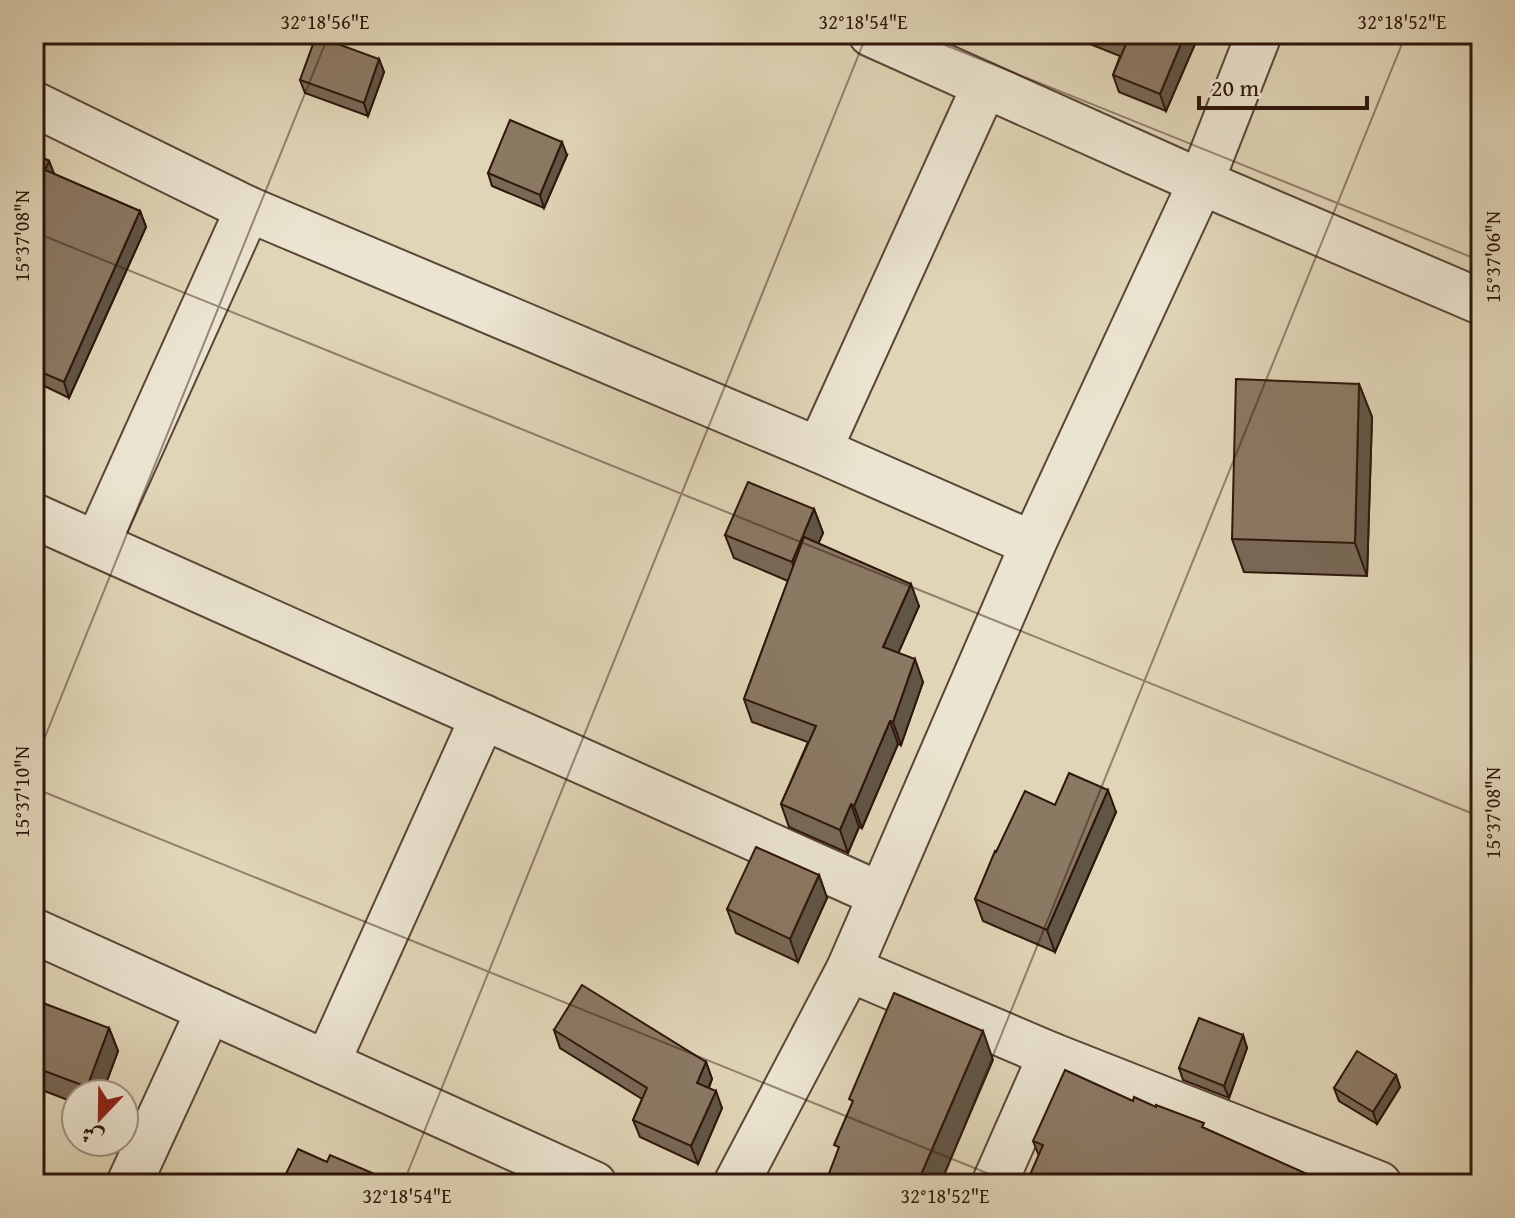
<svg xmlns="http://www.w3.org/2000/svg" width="1515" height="1218" font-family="'Gentium Book Plus',Amiri,serif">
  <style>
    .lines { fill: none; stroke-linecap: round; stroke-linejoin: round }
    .street-casing { stroke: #5a4636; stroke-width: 48 }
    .street { stroke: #ebe4d0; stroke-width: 44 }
    .wall { fill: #786856; stroke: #2e160b; stroke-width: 2 }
    .shaded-wall { fill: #615546; stroke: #2e160b; stroke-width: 2 }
    .building { fill: #8b7964; stroke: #2e160b; stroke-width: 2 }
    .ticks { fill: none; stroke: #2e160b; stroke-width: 2; stroke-opacity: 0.45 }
    .neatline { fill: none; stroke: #2e160b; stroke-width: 3 }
    .ticks-label { font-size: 20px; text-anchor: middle; fill: #2e160b }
  </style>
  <rect width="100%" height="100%" fill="#e0d5b7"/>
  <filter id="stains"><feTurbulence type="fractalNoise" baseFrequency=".0025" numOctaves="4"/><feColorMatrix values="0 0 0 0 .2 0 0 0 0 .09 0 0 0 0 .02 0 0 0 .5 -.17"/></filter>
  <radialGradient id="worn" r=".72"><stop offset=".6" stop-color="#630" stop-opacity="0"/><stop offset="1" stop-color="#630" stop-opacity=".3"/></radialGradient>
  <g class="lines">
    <g class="street-casing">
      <g id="street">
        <polyline points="871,34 1201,182 1481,302"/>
        <polyline points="34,104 248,209 819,450 1033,544"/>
        <polyline points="819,450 985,85"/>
        <polyline points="34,516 881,895"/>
        <polyline points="97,544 248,209"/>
        <polyline points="34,931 594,1184"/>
        <polyline points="849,969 1051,1055 1379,1184"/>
        <polyline points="327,1063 483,717"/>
        <polyline points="129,1184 209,1010"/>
        <polyline points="736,1184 849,969 1033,544 1201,182 1259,34"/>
        <polyline points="994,1184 1051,1055"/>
      </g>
    </g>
    <use href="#street" class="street"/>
  </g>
  <g class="wall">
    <polygon points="1065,34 1197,34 1198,37 1166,111 1119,92 1113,75 1120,56"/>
    <polygon points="379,59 384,72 368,116 305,93 300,80"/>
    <polygon points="34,153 49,161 54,174 140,211 146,227 69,398 34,381"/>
    <polygon points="567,155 544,208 492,186 488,173"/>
    <polygon points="1359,384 1372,417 1367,576 1244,572 1232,539"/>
    <polygon points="814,509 823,533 818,543 919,606 898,653 923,682 901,745 898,744 862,828 859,827 848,853 789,827 781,804 808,742 752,722 744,699 788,581 734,558 725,535"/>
    <polygon points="1055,805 1116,812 1055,952 983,921 975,899 996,852"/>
    <polygon points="819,875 827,898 798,962 736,933 727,909"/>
    <polygon points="34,1027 109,1028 118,1051 102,1094 76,1094 76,1103 34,1087"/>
    <polygon points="554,1030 706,1062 712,1079 709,1088 722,1108 698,1164 640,1137 633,1120 642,1099 560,1048"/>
    <polygon points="1243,1035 1247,1048 1229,1098 1183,1080 1179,1068"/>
    <polygon points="1396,1075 1400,1087 1377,1124 1339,1101 1334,1088"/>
    <polygon points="1133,1101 1206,1129 1329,1184 1026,1184 1039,1156 1033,1141"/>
  </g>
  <g class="shaded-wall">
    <polygon points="1185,34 1197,34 1198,37 1166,111 1160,94"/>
    <polygon points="379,59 384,72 368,116 364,103"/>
    <polygon points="562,142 567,155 544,208 540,195"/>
    <polygon points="49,161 55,176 45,170"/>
    <polygon points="140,211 146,227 69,398 64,382"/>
    <polygon points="1359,384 1372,417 1367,576 1355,543"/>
    <polygon points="814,509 823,533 800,586 792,562"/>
    <polygon points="911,584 919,606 891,670 883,647"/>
    <polygon points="915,659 923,682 901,745 893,722"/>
    <polygon points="890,721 898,744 862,828 854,806"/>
    <polygon points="1108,790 1116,812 1055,952 1047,930"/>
    <polygon points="851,804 859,827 848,853 840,830"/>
    <polygon points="819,875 827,898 798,962 790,939"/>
    <polygon points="109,1028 118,1051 102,1094 90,1094 87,1087"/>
    <polygon points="983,1031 993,1060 940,1184 917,1184"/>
    <polygon points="1243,1035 1247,1048 1229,1098 1224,1086"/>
    <polygon points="706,1062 712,1079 703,1100 697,1083"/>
    <polygon points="1396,1075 1400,1087 1377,1124 1373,1112"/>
    <polygon points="716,1091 722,1108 698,1164 691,1146"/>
  </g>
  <g class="building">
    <polygon points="1101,34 1185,34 1160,94 1113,75 1126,44"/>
    <polygon points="316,36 379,59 364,103 300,80"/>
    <polygon points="510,120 562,142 540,195 488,173"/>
    <polygon points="34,153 49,161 45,170 140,211 64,382 34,369"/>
    <polygon points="1236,379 1359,384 1355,543 1232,539"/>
    <polygon points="748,482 814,509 792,562 725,535"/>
    <polygon points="804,537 911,584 883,647 915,659 893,722 890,721 854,806 851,804 840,830 781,804 816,726 744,699"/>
    <polygon points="1069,773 1108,790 1047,930 975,899 995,851 996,852 1025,791 1055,805"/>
    <polygon points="756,847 819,875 790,939 727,909"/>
    <polygon points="582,985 706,1062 697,1083 716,1091 691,1146 633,1120 647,1088 554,1030"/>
    <polygon points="894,993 983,1031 917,1184 825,1184 839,1147 834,1145 853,1101 849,1099"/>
    <polygon points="43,1003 109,1028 87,1087 34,1067 34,1027"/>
    <polygon points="1199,1018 1243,1035 1224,1086 1179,1068"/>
    <polygon points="1357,1051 1396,1075 1373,1112 1334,1088"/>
    <polygon points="1065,1070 1133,1101 1134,1097 1156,1107 1156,1105 1204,1123 1202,1127 1329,1184 1334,1175 1358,1184 1026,1184 1043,1145 1033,1141"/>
    <polygon points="298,1149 327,1162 330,1155 398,1184 281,1184"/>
  </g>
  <path class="ticks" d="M918,34L1481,261M34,232L1481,817M34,764L329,34M34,788L1014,1184M403,1184L867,34M941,1184L1406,34M1479,1184L1481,1180"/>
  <rect width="1515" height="1218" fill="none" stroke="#e0d5b7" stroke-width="88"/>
  <g transform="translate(100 1118) rotate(202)"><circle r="38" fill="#ebe4d0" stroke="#9f9281" stroke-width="2"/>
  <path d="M0-6L14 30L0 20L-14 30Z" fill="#8f2418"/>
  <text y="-12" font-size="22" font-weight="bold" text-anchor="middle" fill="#2e160b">ش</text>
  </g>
  <path d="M1199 96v12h168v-12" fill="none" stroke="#2e160b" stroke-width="4"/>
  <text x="1211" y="96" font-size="24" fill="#2e160b" stroke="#ebe4d0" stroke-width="6" paint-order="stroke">20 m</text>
  <rect x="44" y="44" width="1427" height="1130" class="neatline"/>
  <g class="ticks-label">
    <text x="325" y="29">32°18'56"E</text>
    <text x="863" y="29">32°18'54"E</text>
    <text x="1402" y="29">32°18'52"E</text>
    <text transform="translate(22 236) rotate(-90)" y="7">15°37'08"N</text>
    <text transform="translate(1493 257) rotate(-90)" y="7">15°37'06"N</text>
    <text transform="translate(22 792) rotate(-90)" y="7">15°37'10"N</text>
    <text transform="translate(1493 813) rotate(-90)" y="7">15°37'08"N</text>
    <text x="407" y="1203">32°18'54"E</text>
    <text x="945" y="1203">32°18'52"E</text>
  </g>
  <rect width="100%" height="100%" filter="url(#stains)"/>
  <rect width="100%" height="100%" fill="url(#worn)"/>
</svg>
